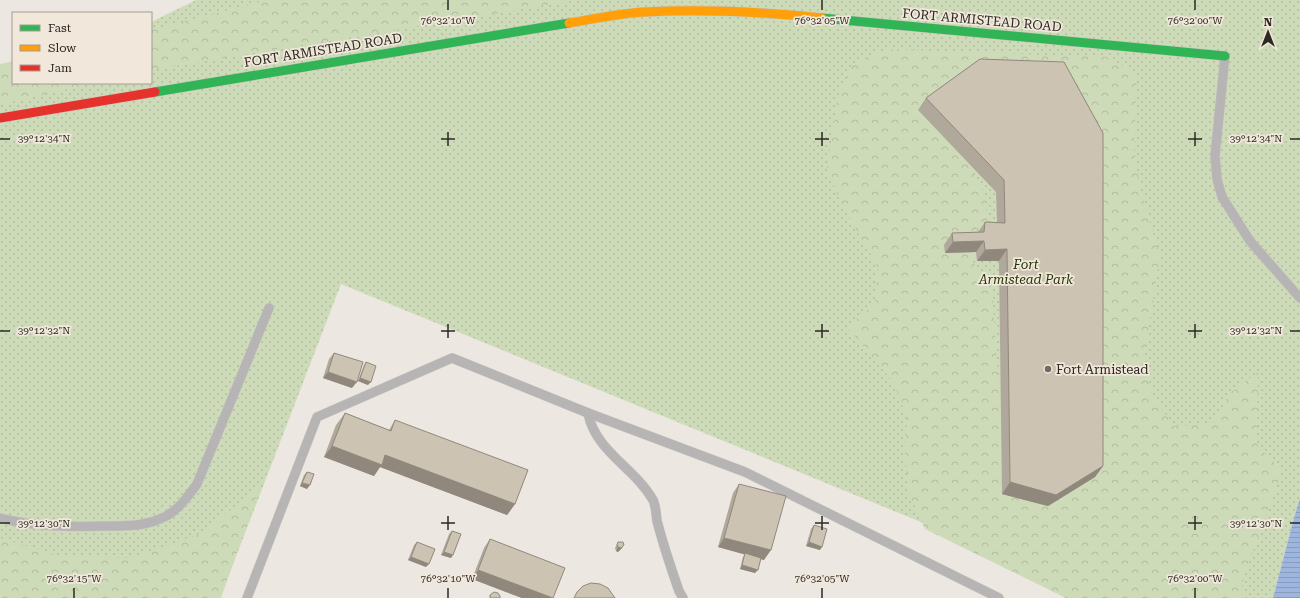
<svg xmlns="http://www.w3.org/2000/svg" width="1300" height="598" font-family="'Roboto Serif',serif">
  <style>
    .green { fill: url(#green-dots) }
    .forest { fill: url(#forest-crowns); fill-rule: evenodd }
    .water { fill: url(#water-rules) }
    .lines { fill: none; stroke-linecap: round; stroke-linejoin: round }
    .lane-casing { stroke: #c9c5bf; stroke-width: 10 }
    .fast-casing { stroke: #c9c5bf; stroke-width: 10 }
    .slow-casing { stroke: #c9c5bf; stroke-width: 10 }
    .jam-casing { stroke: #c9c5bf; stroke-width: 10 }
    .lane { stroke: #b6b4b4; stroke-width: 9 }
    .fast { stroke: #30b455; stroke-width: 9 }
    .slow { stroke: #ff9f0a; stroke-width: 9 }
    .jam { stroke: #e5322d; stroke-width: 9 }
    .wall { fill: #b0a89a }
    .shaded-wall { fill: #90887d }
    .building { fill: #cdc3b3; stroke: #90887d }
    .ticks { fill: none; stroke: #2c2923; stroke-width: 1.5 }
    .poi-dot { fill: #6f6c65; stroke: #f1e8db; stroke-width: 1.5 }
    .labels { text-anchor: middle; dominant-baseline: central; stroke-width: 3.5; stroke-linejoin: round; paint-order: stroke }
    .street-label { font-size: 13px; fill: #2c2923; stroke: #f1e8db }
    .park-label { font-size: 13px; font-style: italic; fill: #243807; stroke: #f1e8db }
    .poi-label { font-size: 13px; fill: #2c2923; stroke: #f1e8db; text-anchor: start }
    .ticks-label { font-size: 10px; text-anchor: middle; fill: #2c2923; stroke: #f1e8db; stroke-width: 3.5; stroke-linejoin: round; paint-order: stroke }
  </style>
  <defs>
    <pattern id="green-dots" width="8" height="8" patternUnits="userSpaceOnUse"><rect width="8" height="8" fill="#cedbb8"/><path d="M2 2h.1M6 6h.1" fill="none" stroke="#b1bc9e" stroke-width="1.8" stroke-linecap="round"/></pattern>
    <pattern id="forest-crowns" width="20" height="18" patternUnits="userSpaceOnUse"><rect width="20" height="18" fill="#cedbb8"/><path d="M2 6a3 3 0 1 1 6 0M12 15a3 3 0 1 1 6 0" fill="none" stroke="#b1bc9e"/></pattern>
    <pattern id="water-rules" width="6" height="5" patternUnits="userSpaceOnUse"><rect width="6" height="5" fill="#9eb6de"/><path d="M0 2.5h6" fill="none" stroke="#889cbe"/></pattern>
  </defs>
  <rect width="100%" height="100%" fill="#ece7e0"/>
  <polygon class="green" points="196,0 1300,0 1300,498 1294,518 1273,598 1106,598 341,284 220,598 0,598 0,97 28,83 151,83 151,22"/>
  <g class="forest">
    <polygon points="266,0 578,0 151,70 151,30"/>
    <path d="M887,49L1104,57L1137,73L1134,148L1139,184L1160,256L1143,362L1153,397L1174,426L1212,425L1230,393L1258,372L1257,445L1282,471L1242,583L1243,598H1066L925,529L909,493L905,455L907,417L894,383L847,327L875,304L878,267L841,203L827,169L838,97L853,64ZM951,129L1056,256L1024,427L1000,401L992,292L973,262L989,230L984,193Z"/>
    <polygon points="13,61 13,83 94,83 0,105 0,64"/>
    <polygon points="260,486 221,598 0,598 0,538 59,556 132,558 202,533"/>
  </g>
  <polygon class="water" points="1300,498 1300,598 1273,598 1294,518"/>
  <g class="lines">
    <g class="lane-casing">
      <g id="lane">
        <polyline points="1225,56 1215,156 1217,179 1222,197 1250,241 1300,298"/>
        <path d="M588,413C595,451 635,468 653,500C656,506 656,514 657,521C663,544 671,568 679,591L683,598"/>
        <path d="M0,518C36,527 72,527 109,526C125,526 142,526 157,520C176,514 186,499 197,484L269,308"/>
        <polyline points="247,598 317,417 452,358 588,413 745,472 999,598"/>
      </g>
    </g>
    <g class="fast-casing">
      <g id="fast">
        <polyline points="822,18 1225,56"/>
        <polyline points="155,92 569,23"/>
      </g>
    </g>
    <g class="slow-casing">
      <path id="slow" d="M569,23C594,19 620,13 645,12C704,9 763,12 822,18"/>
    </g>
    <g class="jam-casing">
      <polyline id="jam" points="0,118 155,92"/>
    </g>
    <use href="#lane" class="lane"/>
    <use href="#fast" class="fast"/>
    <use href="#slow" class="slow"/>
    <use href="#jam" class="jam"/>
  </g>
  <g class="wall">
    <polygon points="980,59 1103,466 1095,477 1048,506 1002,494 999,261 977,261 976,252 945,253 944,245 952,233 978,232 985,222 997,223 996,192 918,110 926,98"/>
    <polygon points="334,353 352,388 323,378 329,359"/>
    <polygon points="366,362 368,385 358,381 364,365"/>
    <polygon points="345,413 389,430 395,420 515,504 507,515 380,467 374,476 324,457 336,425"/>
    <polygon points="307,472 307,489 300,486 304,475"/>
    <polygon points="739,484 764,560 761,559 755,573 740,569 743,557 745,554 718,547 733,493"/>
    <polygon points="814,525 820,550 806,546 811,529"/>
    <polygon points="452,531 451,558 441,555 449,534"/>
    <polygon points="490,539 553,598 522,598 472,579 484,548"/>
    <polygon points="417,542 426,567 408,560 414,545"/>
    <polygon points="618,542 622,548 618,552 616,551 615,548"/>
  </g>
  <g class="shaded-wall">
    <polygon points="984,241 976,252 945,253 953,242"/>
    <polygon points="1007,249 999,261 977,261 985,250"/>
    <polygon points="328,372 357,382 352,388 323,378"/>
    <polygon points="360,378 371,382 368,385 358,381"/>
    <polygon points="332,446 385,455 515,504 507,515 380,467 374,476 324,457"/>
    <polygon points="1103,466 1095,477 1048,506 1002,494 1010,482"/>
    <polygon points="302,483 310,485 307,489 300,486"/>
    <polygon points="724,538 771,550 764,560 718,547"/>
    <polygon points="809,542 822,547 820,550 806,546"/>
    <polygon points="624,545 622,548 618,552 616,551 618,547"/>
    <polygon points="444,552 453,555 451,558 441,555"/>
    <polygon points="411,557 429,564 426,567 408,560"/>
    <polygon points="742,565 758,570 755,573 740,569"/>
    <polygon points="478,570 552,598 522,598 472,579"/>
  </g>
  <g class="building">
    <polygon points="980,59 1064,62 1103,133 1103,466 1056,495 1010,482 1007,249 985,250 984,241 953,242 952,233 984,232 985,222 1005,223 1004,180 926,98"/>
    <polygon points="334,353 363,362 357,382 328,372"/>
    <polygon points="366,362 376,366 371,382 360,378"/>
    <polygon points="345,413 391,431 395,420 528,470 515,504 385,455 382,465 332,446"/>
    <polygon points="307,472 314,474 310,485 302,483"/>
    <polygon points="739,484 786,496 771,550 724,538"/>
    <polygon points="814,525 827,529 822,547 809,542"/>
    <polygon points="452,531 461,534 453,555 444,552"/>
    <polygon points="490,539 565,568 553,598 478,570"/>
    <polygon points="417,542 435,549 429,564 411,557"/>
    <polygon points="618,542 623,542 624,545 621,548 618,547 617,545"/>
    <polygon points="745,553 761,558 758,570 742,565"/>
    <polygon points="591,583 600,584 608,588 615,598 574,598 577,592 583,586"/>
    <polygon points="494,592 498,593 500,596 500,598 490,598 490,595"/>
  </g>
  <path class="ticks" d="M448,0V10M822,0V10M1195,0V10M448,132V146M822,132V146M1195,132V146M0,139H10M441,139H455M815,139H829M1188,139H1202M1290,139H1300M448,324V338M822,324V338M1195,324V338M0,331H10M441,331H455M815,331H829M1188,331H1202M1290,331H1300M448,516V530M822,516V530M1195,516V530M0,523H10M441,523H455M815,523H829M1188,523H1202M1290,523H1300M74,588V598M448,588V598M822,588V598M1195,588V598"/>
  <circle class="poi-dot" cx="1048" cy="369" r="4"/>
  <g class="labels">
    <g class="street-label">
      <text transform="translate(982 20) rotate(5)">FORT ARMISTEAD ROAD</text>
      <text transform="translate(323 50) rotate(-9)">FORT ARMISTEAD ROAD</text>
    </g>
    <g class="park-label">
      <text x="1026" y="264">Fort<tspan x="1026" dy="15">Armistead Park</tspan></text>
    </g>
    <g class="poi-label">
      <text x="1056" y="369">Fort Armistead</text>
    </g>
  </g>
  <g class="ticks-label">
    <text x="448" y="24">76°32'10"W</text>
    <text x="822" y="24">76°32'05"W</text>
    <text x="1195" y="24">76°32'00"W</text>
    <text x="44" y="142">39°12'34"N</text>
    <text x="1256" y="142">39°12'34"N</text>
    <text x="44" y="334">39°12'32"N</text>
    <text x="1256" y="334">39°12'32"N</text>
    <text x="44" y="527">39°12'30"N</text>
    <text x="1256" y="527">39°12'30"N</text>
    <text x="74" y="582">76°32'15"W</text>
    <text x="448" y="582">76°32'10"W</text>
    <text x="822" y="582">76°32'05"W</text>
    <text x="1195" y="582">76°32'00"W</text>
  </g>
  <rect x="12" y="12" width="140" height="72" fill="#f1e8db" stroke="#a29c91"/>
  <rect x="20" y="25" width="20" height="6" fill="#30b455" stroke="#a29c91"/>
  <text x="48" y="32" font-size="12" fill="#2c2923">Fast</text>
  <rect x="20" y="45" width="20" height="6" fill="#ff9f0a" stroke="#a29c91"/>
  <text x="48" y="52" font-size="12" fill="#2c2923">Slow</text>
  <rect x="20" y="65" width="20" height="6" fill="#e5322d" stroke="#a29c91"/>
  <text x="48" y="72" font-size="12" fill="#2c2923">Jam</text>
  <g transform="translate(1268 32)" stroke="#f1e8db" stroke-width="3" paint-order="stroke">
  <path d="M0-3L7 15L0 10L-7 15Z" fill="#2c2923"/>
  <text y="-6" font-size="11" font-weight="bold" text-anchor="middle" fill="#2c2923">N</text>
  </g>
</svg>
